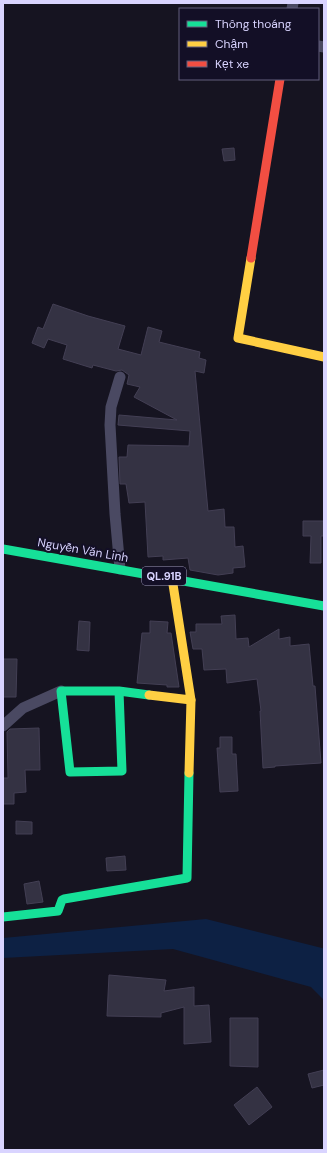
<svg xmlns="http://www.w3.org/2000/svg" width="327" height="1153" font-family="'DM Sans',sans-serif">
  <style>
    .water { fill: #0d2144 }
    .building { fill: #343243; stroke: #433f54 }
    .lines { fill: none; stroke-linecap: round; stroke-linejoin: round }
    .street { stroke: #4a4962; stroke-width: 11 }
    .fast { stroke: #16e098; stroke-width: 9 }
    .slow { stroke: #ffcf43; stroke-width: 9 }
    .jam { stroke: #f24e42; stroke-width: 9 }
    .labels { text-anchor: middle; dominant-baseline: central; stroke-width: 4; stroke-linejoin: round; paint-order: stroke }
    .shield { fill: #130f26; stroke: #9e99be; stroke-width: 1 }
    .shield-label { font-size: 11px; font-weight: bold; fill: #d9d4ff }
    .street-label { font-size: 12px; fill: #d9d4ff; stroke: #130f26 }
  </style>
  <rect width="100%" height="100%" fill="#161421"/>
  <polygon class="water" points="206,919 322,948 324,949 324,1000 311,987 173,949 3,958 3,938"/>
  <g class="building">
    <polygon points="234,148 235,160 224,161 222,149"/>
    <polygon points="53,304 88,316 125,326 118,349 141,355 148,327 162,331 159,342 200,352 199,358 206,360 204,373 195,371 208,511 224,509 225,527 234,527 235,547 243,546 245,567 233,568 233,573 218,575 190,570 188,558 163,560 163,556 148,557 145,502 129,503 126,484 120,484 119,457 127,457 128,445 189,446 190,431 118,425 119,415 177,420 134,397 140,387 127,384 129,375 122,370 116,371 93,365 92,368 63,359 67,345 48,339 44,348 32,343 38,327 43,329"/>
    <polygon points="303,521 324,521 324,536 321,536 321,563 310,563 311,536 303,536"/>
    <polygon points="235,615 236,639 248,638 249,647 279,629 279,639 290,637 290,646 309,644 313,686 315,686 321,763 275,766 275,767 263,768 260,711 261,711 257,679 227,683 226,669 204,670 202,649 193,649 190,632 196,632 196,624 222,624 221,616"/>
    <polygon points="79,621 90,622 89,651 77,650"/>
    <polygon points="150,621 168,622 167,633 171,633 179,687 167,687 167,685 137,683 142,633 150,633"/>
    <polygon points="3,659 17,659 16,697 3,697"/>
    <polygon points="39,728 40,770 25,770 26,792 14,793 14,804 3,804 3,778 8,778 7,732 10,729"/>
    <polygon points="220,737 232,737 232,754 236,754 238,791 220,792 217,748 220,748"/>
    <polygon points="16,821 32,822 32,834 16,834"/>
    <polygon points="125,856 126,870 107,871 106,858"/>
    <polygon points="39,881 43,902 27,904 24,884"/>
    <polygon points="109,975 166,980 164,991 194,987 194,1006 209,1005 211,1042 184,1044 184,1007 161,1013 161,1017 107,1016"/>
    <polygon points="230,1018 258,1018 258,1067 230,1066"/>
    <polygon points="324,1070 324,1085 312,1088 308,1074"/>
    <polygon points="257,1087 272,1107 249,1125 234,1105"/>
  </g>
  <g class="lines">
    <g class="street">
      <polyline points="292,9 293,3"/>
      <polyline points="318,46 324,47"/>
      <polyline points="120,569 115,514 110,425 111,407 120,377"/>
      <polyline points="3,726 23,708 61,691"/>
    </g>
    <g class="fast">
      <polyline points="3,549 324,606"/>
      <polyline points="119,691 61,691 70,772 122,771 119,691 149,695"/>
      <polyline points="3,917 58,911 62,900 64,899 187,878 189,773"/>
    </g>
    <g class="slow">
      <polyline points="251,258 238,338 324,357"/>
      <polyline points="149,695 191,700 172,578"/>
      <polyline points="189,773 191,700"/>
    </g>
    <polyline class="jam" points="251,258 280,79"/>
  </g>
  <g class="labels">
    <rect class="shield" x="142" y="567" width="44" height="18" rx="3"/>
    <g class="shield-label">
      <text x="164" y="576">QL.91B</text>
    </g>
    <g class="street-label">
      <text transform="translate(83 550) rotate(10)">Nguyễn Văn Linh</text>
    </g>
  </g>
  <rect width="327" height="1153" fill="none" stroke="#d9d4ff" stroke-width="8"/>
  <rect x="179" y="8" width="140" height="72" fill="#130f26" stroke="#625e7d"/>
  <rect x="187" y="21" width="20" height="6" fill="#16e098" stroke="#625e7d"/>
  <text x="215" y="28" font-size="12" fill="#d9d4ff">Thông thoáng</text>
  <rect x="187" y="41" width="20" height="6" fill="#ffcf43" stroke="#625e7d"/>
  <text x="215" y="48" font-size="12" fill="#d9d4ff">Chậm</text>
  <rect x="187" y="61" width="20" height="6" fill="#f24e42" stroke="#625e7d"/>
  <text x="215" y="68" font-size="12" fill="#d9d4ff">Kẹt xe</text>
</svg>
